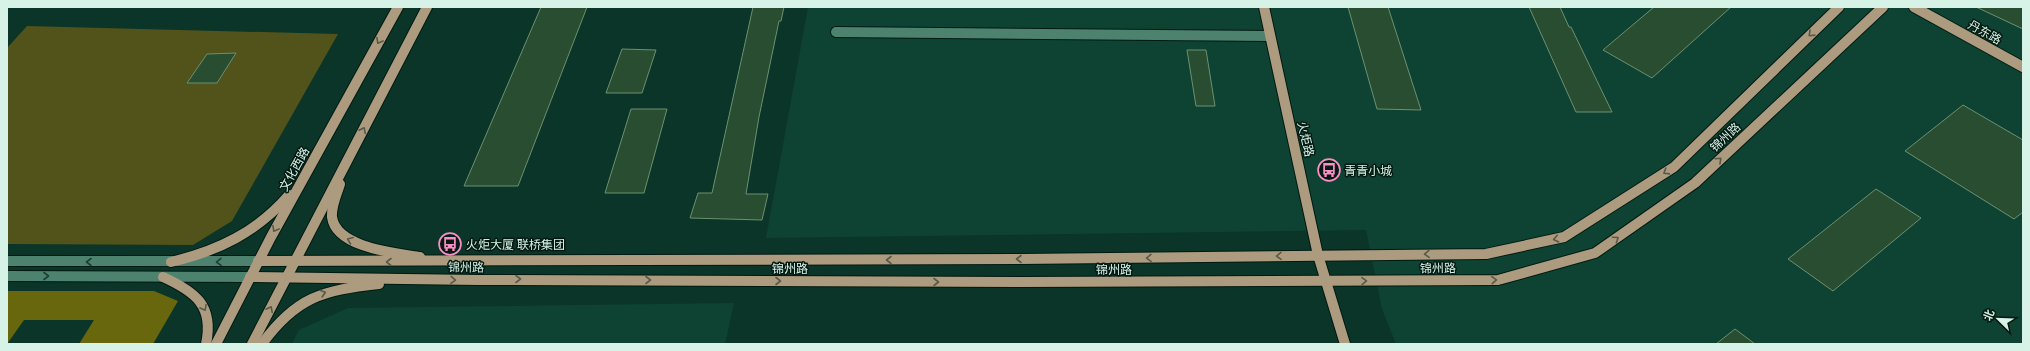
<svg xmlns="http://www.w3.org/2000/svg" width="2030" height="351" font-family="'Golos Text','Noto Sans SC',sans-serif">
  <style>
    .built { fill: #0e4334 }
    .green { fill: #52521b }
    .forest { fill: #68670d }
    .building { fill: #284d30; stroke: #6b9171 }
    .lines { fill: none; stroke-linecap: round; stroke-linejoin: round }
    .minor-casing { stroke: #001a12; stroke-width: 12 }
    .major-casing { stroke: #001a12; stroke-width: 12 }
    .minor { stroke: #4d826f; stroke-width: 10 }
    .major { stroke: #ad9b7f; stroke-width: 10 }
    .oneway { stroke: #585a48 }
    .oneway2 { stroke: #1e3e33 }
    .labels { text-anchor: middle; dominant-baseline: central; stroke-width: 3; stroke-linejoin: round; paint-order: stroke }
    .street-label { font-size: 12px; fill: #d7f3e8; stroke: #041a12 }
    .poi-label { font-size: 12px; fill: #d7f3e8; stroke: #041a12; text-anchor: start }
  </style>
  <rect width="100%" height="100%" fill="#0a3528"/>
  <g class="built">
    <polygon points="808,7 2023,7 2023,344 1396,344 1382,309 1366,230 766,238"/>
    <polygon points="734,303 725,344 292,344 299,330 348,308"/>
  </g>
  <polygon class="green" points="27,26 338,34 232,221 193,245 7,244 7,48"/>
  <polygon class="forest" points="7,291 154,291 178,301 153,344 79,344 94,320 24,320 7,344"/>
  <g class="building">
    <polygon points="541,7 587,7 518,186 464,186"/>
    <polygon points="753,7 784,7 781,21 779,21 759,117 746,194 768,194 762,220 690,218 698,193 712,193"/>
    <polygon points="1348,7 1388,7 1421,110 1377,109"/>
    <polygon points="1529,7 1560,7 1569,27 1571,27 1612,112 1576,112"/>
    <polygon points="1654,7 1731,7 1652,78 1603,50"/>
    <polygon points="1976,7 2023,7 2023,29"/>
    <polygon points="622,49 656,50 642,93 606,93"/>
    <polygon points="1187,50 1206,50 1215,106 1196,106"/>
    <polygon points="236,53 217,83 187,83 207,54"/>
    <polygon points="1963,105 2023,140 2023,212 2014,219 1905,151"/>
    <polygon points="631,109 667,109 644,193 605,193"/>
    <polygon points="1876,189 1921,218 1833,291 1788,259"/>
    <polygon points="1735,329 1755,344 1716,344"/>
  </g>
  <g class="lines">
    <g class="minor-casing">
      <g id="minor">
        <polyline points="836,32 1270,36"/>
        <polyline points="7,261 258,261"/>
        <polyline points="7,276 250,277"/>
      </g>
    </g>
    <g class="major-casing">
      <g id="major">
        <polyline points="1264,7 1318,255 1345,344"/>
        <polyline points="1914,7 2023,67"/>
        <path d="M340,184C337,194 331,206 332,217C336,248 396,253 420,257"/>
        <polyline points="258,261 1020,259 1486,254 1564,237 1674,167 1839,7"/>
        <path d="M171,262C218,251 257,232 289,195"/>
        <path d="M163,277C196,292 214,306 206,344"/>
        <polyline points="250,277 479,280 1021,282 1498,280 1595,253 1695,183 1883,7"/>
        <polyline points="216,344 271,237 398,7"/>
        <polyline points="252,344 427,7"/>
        <path d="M262,344C296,297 323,290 379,284"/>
      </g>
    </g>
    <use href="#minor" class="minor"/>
    <use href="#major" class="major"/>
  </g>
  <defs><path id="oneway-chevron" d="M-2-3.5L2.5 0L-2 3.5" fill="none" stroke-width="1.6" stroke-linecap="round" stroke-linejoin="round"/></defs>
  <g class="oneway">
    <use href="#oneway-chevron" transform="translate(1811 34) rotate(136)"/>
    <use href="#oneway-chevron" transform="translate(379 41) rotate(119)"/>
    <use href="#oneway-chevron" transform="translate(363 130) rotate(-63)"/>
    <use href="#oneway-chevron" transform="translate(1719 160) rotate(-43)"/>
    <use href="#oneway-chevron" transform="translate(1666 172) rotate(148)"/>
    <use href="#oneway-chevron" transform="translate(275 229) rotate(119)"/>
    <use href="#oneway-chevron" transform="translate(1556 239) rotate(168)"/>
    <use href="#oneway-chevron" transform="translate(1616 239) rotate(-35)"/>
    <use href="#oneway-chevron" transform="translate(350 240) rotate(-158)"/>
    <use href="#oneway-chevron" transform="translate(1427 254) rotate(179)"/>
    <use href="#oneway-chevron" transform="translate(1279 256) rotate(179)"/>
    <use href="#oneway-chevron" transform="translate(1149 258) rotate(179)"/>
    <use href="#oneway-chevron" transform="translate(1019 259) rotate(180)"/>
    <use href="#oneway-chevron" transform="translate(889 260) rotate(180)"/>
    <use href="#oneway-chevron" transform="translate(389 262) rotate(180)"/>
    <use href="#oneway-chevron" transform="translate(518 279)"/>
    <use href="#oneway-chevron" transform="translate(453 280) rotate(2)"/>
    <use href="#oneway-chevron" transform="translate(648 280)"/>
    <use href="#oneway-chevron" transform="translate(1494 280) rotate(-4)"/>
    <use href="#oneway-chevron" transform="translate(778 281)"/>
    <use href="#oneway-chevron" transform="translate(1364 281) rotate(-1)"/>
    <use href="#oneway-chevron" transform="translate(936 282)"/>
    <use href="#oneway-chevron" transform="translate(323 293) rotate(-17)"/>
    <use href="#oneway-chevron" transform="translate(204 308) rotate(61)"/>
    <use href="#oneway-chevron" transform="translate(270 309) rotate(-63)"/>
  </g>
  <g class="oneway2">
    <use href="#oneway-chevron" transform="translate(89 262) rotate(-180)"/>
    <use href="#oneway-chevron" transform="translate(219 262) rotate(179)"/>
    <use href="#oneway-chevron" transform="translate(46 276)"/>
  </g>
  <defs>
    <g id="bus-ring" transform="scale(1.15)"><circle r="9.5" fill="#041a12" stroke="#fa8fc6" stroke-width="1.5"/><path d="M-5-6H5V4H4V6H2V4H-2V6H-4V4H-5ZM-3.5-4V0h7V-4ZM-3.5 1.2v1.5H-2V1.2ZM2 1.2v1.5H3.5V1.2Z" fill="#fa8fc6"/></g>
  </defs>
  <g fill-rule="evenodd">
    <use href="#bus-ring" x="1329" y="170"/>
    <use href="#bus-ring" x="450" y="244"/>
  </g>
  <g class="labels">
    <g class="street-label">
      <text transform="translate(1985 32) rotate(29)">丹东路</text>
      <text transform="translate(1725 137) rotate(-43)">锦州路</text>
      <text transform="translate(1306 139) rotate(77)">火炬路</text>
      <text transform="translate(294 169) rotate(-61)">文化西路</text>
      <text transform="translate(466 267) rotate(1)">锦州路</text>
      <text x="790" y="268">锦州路</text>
      <text transform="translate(1438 268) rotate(-1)">锦州路</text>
      <text x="1114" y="269">锦州路</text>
    </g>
    <g class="poi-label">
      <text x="1344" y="170">青青小城</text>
      <text x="466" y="244">火炬大厦 联桥集团</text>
    </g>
  </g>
  <rect width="2030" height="351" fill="none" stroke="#d7f3e8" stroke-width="16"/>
  <g transform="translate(1998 319) rotate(293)" stroke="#041a12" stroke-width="3" paint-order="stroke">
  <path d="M0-3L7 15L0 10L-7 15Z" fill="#d7f3e8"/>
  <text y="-6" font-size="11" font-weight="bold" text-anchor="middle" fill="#d7f3e8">北</text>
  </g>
</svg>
